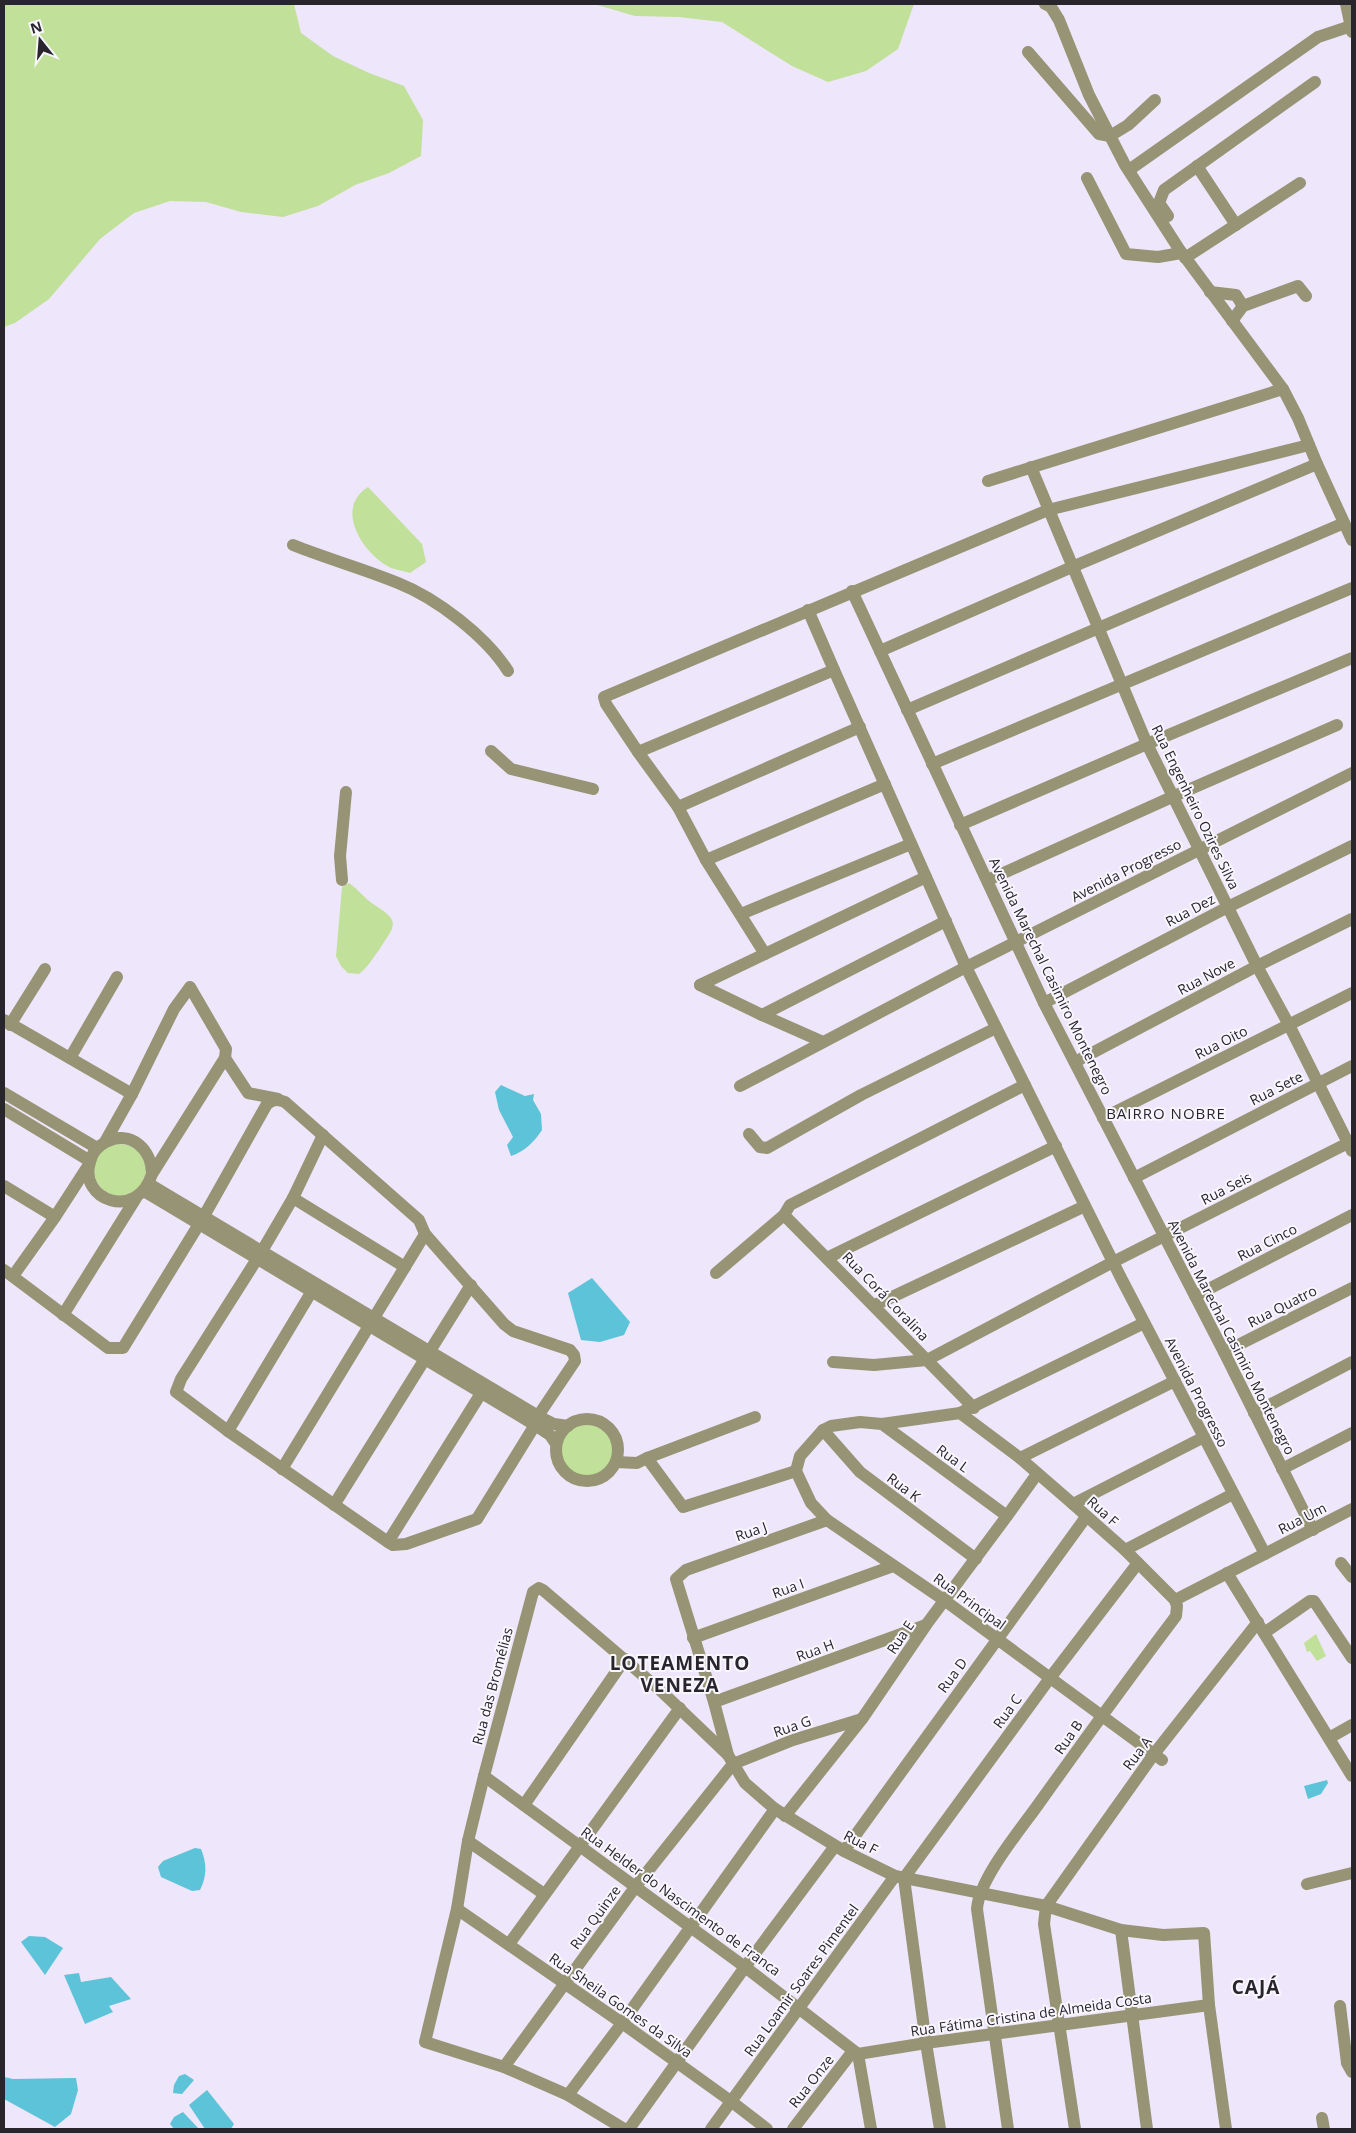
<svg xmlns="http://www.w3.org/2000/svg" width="1356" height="2133" font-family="'Open Sans',sans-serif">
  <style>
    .green { fill: #c1e099 }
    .water { fill: #5cc3d8 }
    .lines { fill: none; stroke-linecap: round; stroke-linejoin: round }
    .minor { stroke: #969475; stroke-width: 12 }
    .labels { text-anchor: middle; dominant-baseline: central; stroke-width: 4; stroke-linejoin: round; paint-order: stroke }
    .street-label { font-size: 14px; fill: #28252d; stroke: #f9f6fe }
    .neighbourhood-label { font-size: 15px; letter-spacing: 1px; fill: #28252d; stroke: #f9f6fe }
    .district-label { font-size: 19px; font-weight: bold; letter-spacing: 1px; fill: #28252d; stroke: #f9f6fe }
  </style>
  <rect width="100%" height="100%" fill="#eee6fb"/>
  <g class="green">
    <polygon points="4,4 294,4 301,33 333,56 369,73 404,86 423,120 421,156 389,173 355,185 318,206 283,217 241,212 206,202 170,201 134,213 100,239 49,299 15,323 4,327"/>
    <polygon points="594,4 914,4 898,49 866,71 828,82 792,66 722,22 679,17 635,16"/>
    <path d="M368,487L422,544L426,562L410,573C404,571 397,570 391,568C364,555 333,509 368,487Z"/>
    <path d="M349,883C358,889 364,898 373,904C402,922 395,925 379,950C372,959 368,967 359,974L348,973L341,966L336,956L342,887Z"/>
    <circle cx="120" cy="1170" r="26"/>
    <circle cx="587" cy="1450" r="26"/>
    <polygon points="1316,1634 1326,1656 1317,1661 1310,1651 1307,1652 1304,1643"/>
  </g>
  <g class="water">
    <path d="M501,1085L525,1096L534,1094L533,1100L541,1114L542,1130C535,1141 524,1152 511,1156L507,1145L513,1137L499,1110L495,1092Z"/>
    <polygon points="592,1278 630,1322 624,1335 600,1342 581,1340 568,1293"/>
    <polygon points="1327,1780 1328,1783 1321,1794 1308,1799 1304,1786"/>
    <path d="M195,1848L201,1849C207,1864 207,1876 200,1890L192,1891L161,1877L158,1867L163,1861Z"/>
    <polygon points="29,1936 45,1937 63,1948 45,1975 21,1942"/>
    <polygon points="79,1973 81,1982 111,1977 131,1999 109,2006 113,2012 85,2024 64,1975"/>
    <polygon points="185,2074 194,2080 182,2094 173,2093 174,2085 179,2076"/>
    <polygon points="4,2077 13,2079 76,2078 78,2090 71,2114 55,2127 4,2099"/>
    <polygon points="207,2090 234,2124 231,2129 205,2129 189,2105"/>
    <polygon points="183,2112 199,2129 174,2129 170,2124 174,2117"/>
  </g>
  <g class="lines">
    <g class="minor">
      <polyline points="1045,4 1051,7 1059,20 1089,95 1125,165 1179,249 1283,389 1298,418 1317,464 1352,540"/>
      <polyline points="1346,4 1352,32"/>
      <polyline points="1028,52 1099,134 1110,136 1128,125 1155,100"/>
      <polyline points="1197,166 1236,225"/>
      <polyline points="1129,170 1318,37 1351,26"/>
      <polyline points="1087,178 1126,254 1158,257 1181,253"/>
      <polyline points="1168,216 1159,203 1164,190 1315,82"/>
      <polyline points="1185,258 1300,183"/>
      <polyline points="1210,292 1236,295 1243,306"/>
      <polyline points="1232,321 1243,306 1298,286 1306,296"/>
      <polyline points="1031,467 1147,744 1257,966 1289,1025 1352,1151"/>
      <polyline points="988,481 1283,389"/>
      <path d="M293,545C328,559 364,569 398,583C436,598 486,636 508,671"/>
      <polyline points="852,591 1044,1003 1224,1352 1313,1530"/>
      <polyline points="880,651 1072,567 1317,464"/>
      <polyline points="834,670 966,967 1352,773"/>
      <polyline points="907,710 1344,523"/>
      <polyline points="491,751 511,769 593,789"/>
      <polyline points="638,752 834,670 808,610"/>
      <polyline points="932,764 1352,588"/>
      <polyline points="678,807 860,727"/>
      <polyline points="960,825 1147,744 1352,658"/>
      <polyline points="706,860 885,784"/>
      <polyline points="342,880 340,856 346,792"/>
      <polyline points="988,880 1172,797 1337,725"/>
      <polyline points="741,914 911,844"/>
      <polyline points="765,954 706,860 678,807 638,752 606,704 604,697 1048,510 1309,445"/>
      <polyline points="700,985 926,877"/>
      <polyline points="700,985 762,1015 823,1042"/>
      <polyline points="1044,1003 1228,907 1352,846"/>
      <polyline points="762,1015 946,921"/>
      <polyline points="4,1020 132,1094"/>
      <polyline points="10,1025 45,969"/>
      <polyline points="70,1058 117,977"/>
      <polyline points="225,1058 248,1093 278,1099"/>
      <polyline points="1075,1062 1257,966 1352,919"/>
      <polyline points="740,1086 966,967 1121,1278 1265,1554"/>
      <polyline points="4,1093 97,1148"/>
      <polyline points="4,1109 90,1161"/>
      <polyline points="1103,1118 1352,993"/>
      <polyline points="749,1134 760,1147 767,1148 861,1095 996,1028"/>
      <path d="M105,1142L132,1094L174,1009L190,987L226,1049L225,1058L152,1174C137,1222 78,1200 90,1162C92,1153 98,1146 106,1142C131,1129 152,1150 152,1174"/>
      <polyline points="1134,1178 1352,1066"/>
      <polyline points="149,1184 538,1416 554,1424 568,1426"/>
      <polyline points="4,1186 55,1217"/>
      <polyline points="144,1191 535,1425 550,1435 556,1444"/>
      <polyline points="293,1198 405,1267"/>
      <polyline points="262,1251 293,1198 323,1135"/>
      <polyline points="827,1258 1056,1146"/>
      <polyline points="257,1259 181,1379 176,1392 228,1431 388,1542 393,1545 406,1544 477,1519 535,1425"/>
      <path d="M4,1270L108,1348H123L204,1216L267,1104C274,1099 278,1099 285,1102L419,1220L425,1234L504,1324L513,1331L570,1350L574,1355L575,1361L538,1416"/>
      <polyline points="716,1273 784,1215"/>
      <polyline points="13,1276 55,1217 88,1166"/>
      <polyline points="1195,1296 1352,1215"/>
      <polyline points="875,1305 1085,1206"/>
      <polyline points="63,1315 136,1198"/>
      <polyline points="1144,1323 960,1413 882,1424 860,1422 831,1426 823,1430 800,1456 796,1471 811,1503 827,1520 944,1600 1162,1760"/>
      <polyline points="1224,1352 1352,1288"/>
      <polyline points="833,1362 874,1365 927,1360 1113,1262 1352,1141"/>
      <polyline points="974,1408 784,1215 790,1205 1025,1085"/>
      <polyline points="960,1413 1020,1458 1073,1504 1125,1550 1175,1600 1352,1509"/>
      <polyline points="1254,1413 1352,1362"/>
      <circle cx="587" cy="1450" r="31"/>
      <polyline points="882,1424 1007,1516"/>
      <polyline points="823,1430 860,1472 976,1559"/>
      <polyline points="228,1431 315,1286"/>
      <polyline points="647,1458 755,1417"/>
      <polyline points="1020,1458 1175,1381"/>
      <polyline points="616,1462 637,1463 647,1458 683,1507 796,1471"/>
      <polyline points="282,1469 425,1234"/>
      <polyline points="1282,1469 1352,1433"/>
      <polyline points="1073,1504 1204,1437"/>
      <polyline points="334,1505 471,1285"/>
      <polyline points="827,1520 686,1570 676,1579 714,1702 728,1755 745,1783 775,1809 844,1851 895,1876 1046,1906 1121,1930 1163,1935 1204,1933 1209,2005 1226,2129"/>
      <polyline points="388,1542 485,1387"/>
      <polyline points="1125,1550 1233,1494"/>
      <polyline points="1341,1563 1352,1577"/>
      <polyline points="1227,1573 1352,1776"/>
      <polyline points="1264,1633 1310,1601 1314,1601 1352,1658"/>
      <polyline points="693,1638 893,1566"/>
      <polyline points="714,1702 926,1625"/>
      <polyline points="1329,1738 1352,1725"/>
      <polyline points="484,1776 745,1967 858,2054"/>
      <polyline points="524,1805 625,1659"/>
      <polyline points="785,1816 862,1719 926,1625 1007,1516 1037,1474"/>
      <polyline points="468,1841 544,1894"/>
      <polyline points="844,1851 1086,1517"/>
      <polyline points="904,1878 1050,1678 1138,1563"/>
      <polyline points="904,1878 926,2043 940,2129"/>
      <polyline points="1307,1884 1352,1873"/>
      <polyline points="457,1909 622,2023 732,2102 767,2129"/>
      <polyline points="1121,1930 1147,2129"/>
      <polyline points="509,1944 680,1708"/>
      <polyline points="1340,2006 1347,2063 1352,2072"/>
      <polyline points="858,2054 926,2043 1209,2005"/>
      <polyline points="858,2054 871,2129"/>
      <polyline points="504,2067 636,1886 733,1764 793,1740 862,1719"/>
      <polyline points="568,2095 622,2023 775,1809"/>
      <polyline points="1322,2118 1324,2129"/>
      <polyline points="624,2129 568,2095 504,2067 425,2042 457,1909 468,1841 484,1776 533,1592 539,1588 543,1590 660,1690 728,1755"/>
      <polyline points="629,2129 745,1967 835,1846"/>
      <polyline points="711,2129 895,1876"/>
      <polyline points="793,2129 853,2051"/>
      <path d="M1008,2129L977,1909C979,1878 1022,1828 1040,1802C1085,1739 1130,1677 1176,1616L1177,1606L1175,1600"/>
      <polyline points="1075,2129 1044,1924 1046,1906 1154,1754 1258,1622"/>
    </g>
  </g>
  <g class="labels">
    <g class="street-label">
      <text transform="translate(1196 807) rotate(64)">Rua Engenheiro Ozires Silva</text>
      <text transform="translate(1126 870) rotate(-27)">Avenida Progresso</text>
      <text transform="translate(1190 910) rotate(-28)">Rua Dez</text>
      <text transform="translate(1051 976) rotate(64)">Avenida Marechal Casimiro Montenegro</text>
      <text transform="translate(1206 976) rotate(-28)">Rua Nove</text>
      <text transform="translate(1221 1042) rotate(-27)">Rua Oito</text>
      <text transform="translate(1276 1088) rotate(-27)">Rua Sete</text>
      <text transform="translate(1226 1188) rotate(-27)">Rua Seis</text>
      <text transform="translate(1267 1242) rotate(-27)">Rua Cinco</text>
      <text transform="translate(886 1296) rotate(46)">Rua Corá Coralina</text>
      <text transform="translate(1282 1306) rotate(-27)">Rua Quatro</text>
      <text transform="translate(1232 1337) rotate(63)">Avenida Marechal Casimiro Montenegro</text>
      <text transform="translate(1197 1392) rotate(63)">Avenida Progresso</text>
      <text transform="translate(953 1458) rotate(36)">Rua L</text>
      <text transform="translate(904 1487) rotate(37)">Rua K</text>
      <text transform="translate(1103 1511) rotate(42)">Rua F</text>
      <text transform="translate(1302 1518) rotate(-27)">Rua Um</text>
      <text transform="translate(751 1531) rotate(-19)">Rua J</text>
      <text transform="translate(788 1588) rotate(-20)">Rua I</text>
      <text transform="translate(970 1601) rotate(36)">Rua Principal</text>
      <text transform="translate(900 1637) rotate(-56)">Rua E</text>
      <text transform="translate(815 1650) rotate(-20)">Rua H</text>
      <text transform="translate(952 1675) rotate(-54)">Rua D</text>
      <text transform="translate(492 1686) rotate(-75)">Rua das Bromélias</text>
      <text transform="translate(1007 1711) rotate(-54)">Rua C</text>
      <text transform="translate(792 1726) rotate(-19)">Rua G</text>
      <text transform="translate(1068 1737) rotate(-55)">Rua B</text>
      <text transform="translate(1137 1753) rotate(-53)">Rua A</text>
      <text transform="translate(861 1842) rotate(27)">Rua F</text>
      <text transform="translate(681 1901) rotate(36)">Rua Helder do Nascimento de Franca</text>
      <text transform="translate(595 1917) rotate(-54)">Rua Quinze</text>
      <text transform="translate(801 1980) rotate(-54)">Rua Loamir Soares Pimentel</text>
      <text transform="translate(621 2005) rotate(35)">Rua Sheila Gomes da Silva</text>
      <text transform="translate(1031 2014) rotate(-8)">Rua Fátima Cristina de Almeida Costa</text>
      <text transform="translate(811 2081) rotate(-52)">Rua Onze</text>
    </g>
    <g class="neighbourhood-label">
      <text x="1166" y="1113">BAIRRO NOBRE</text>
    </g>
    <g class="district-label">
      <text x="680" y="1663">LOTEAMENTO<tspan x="680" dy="22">VENEZA</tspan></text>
      <text x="1256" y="1987">CAJÁ</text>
    </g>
  </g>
  <rect width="1356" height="2133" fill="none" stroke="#28252d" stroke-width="10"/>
  <g transform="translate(40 40) rotate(343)" stroke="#f9f6fe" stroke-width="4" paint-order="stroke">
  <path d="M0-4L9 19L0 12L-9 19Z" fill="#28252d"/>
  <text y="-8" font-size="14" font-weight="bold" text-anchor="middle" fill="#28252d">N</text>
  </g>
</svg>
